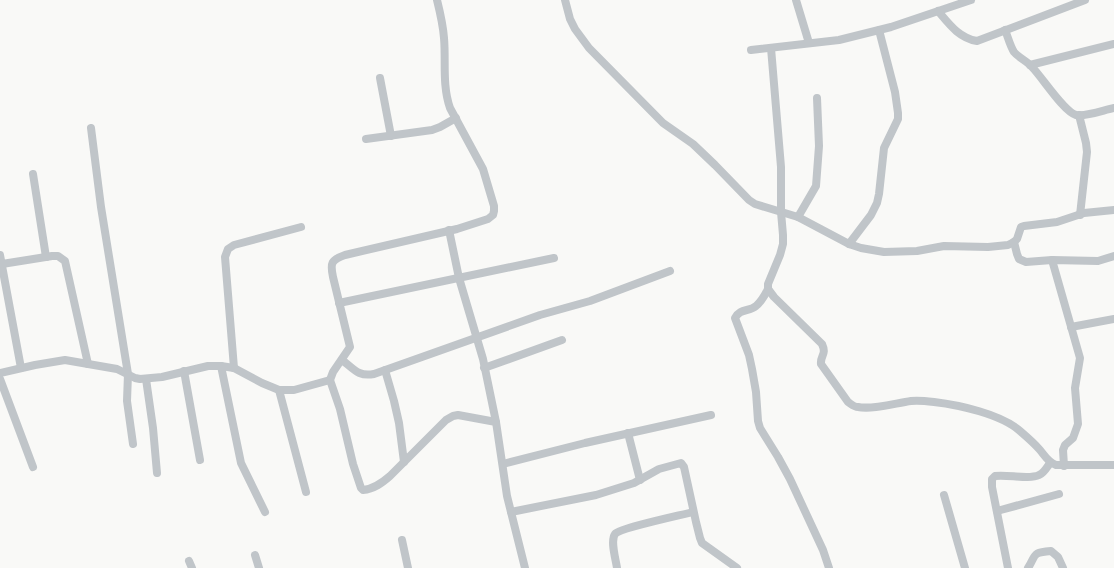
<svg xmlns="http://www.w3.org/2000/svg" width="1114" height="568" font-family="'IBM Plex Sans',sans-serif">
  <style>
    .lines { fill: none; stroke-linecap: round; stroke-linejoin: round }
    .street { stroke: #c0c5c9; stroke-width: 8 }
  </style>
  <rect width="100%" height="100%" fill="#f9f9f7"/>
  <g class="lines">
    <g class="street">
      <path d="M437,0C440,12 443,25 444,38C446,61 442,85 450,108L483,169L494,206V211L493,215L488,219L457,229L345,255C331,260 330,263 333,277L350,347L333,372L330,380L340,409L353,464L361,488L363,490C374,489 382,483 390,476L446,420L453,416L458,415L496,422L507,496L525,568"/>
      <polyline points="565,0 570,19 575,29 589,48 663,123 693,144 715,165 749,200 755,204 798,217 849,244 861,248 884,252 917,251 944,246 988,247 1008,245 1014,242 1017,239 1021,227 1024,226 1057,222 1084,213 1114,210"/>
      <polyline points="796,0 809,43"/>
      <path d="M938,11C949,24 959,38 977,41L1085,0"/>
      <path d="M1005,30C1008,37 1010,46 1014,52C1019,58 1027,61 1032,67C1042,77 1064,112 1076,115C1086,117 1104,110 1114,108"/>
      <path d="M771,48L781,167V212L783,235V244L780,255L768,284V289L774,297L822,344C827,355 820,355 821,364L848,402C851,404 854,407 858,407C872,410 896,403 911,401C918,400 926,401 934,402C959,405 1001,414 1020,431C1027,437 1034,443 1040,450C1045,456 1048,462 1056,465H1114"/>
      <polyline points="751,50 839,40 891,27 971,0"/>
      <polyline points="1030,65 1114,44"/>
      <polyline points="380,78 391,136"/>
      <polyline points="1079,115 1086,143 1087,152 1080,215"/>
      <polyline points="91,128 101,207 128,374 127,401 133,444"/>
      <polyline points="366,139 432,130 440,127 456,118"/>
      <polyline points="33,174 46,257"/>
      <polyline points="798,217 816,186 819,146 817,98"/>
      <polyline points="449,230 459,278 483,359 496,422"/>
      <polyline points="1014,242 1017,254 1019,259 1026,262 1052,260 1098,261 1114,256"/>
      <polyline points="849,244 871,215 877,203 879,194 884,148 898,119 898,113 895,92 879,30"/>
      <polyline points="0,255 21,368"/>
      <polyline points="1052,260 1080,358 1075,388 1078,424 1073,438 1065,445 1063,450 1064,466"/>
      <polyline points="2,264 52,256 58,256 65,261 88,364"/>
      <path d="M768,289C765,295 761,302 756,306C749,312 740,308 735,318L749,355L752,369L756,392L758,421L760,428L778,457L790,479L823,550L829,568"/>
      <polyline points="339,303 554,258"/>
      <polyline points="1071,327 1114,319"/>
      <path d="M342,360C354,369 358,377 374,374L540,315L590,301L670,271"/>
      <polyline points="221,366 241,463 265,512"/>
      <polyline points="234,368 225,257 228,249 234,245 301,227"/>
      <polyline points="484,368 562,340"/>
      <polyline points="385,370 394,401 399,423 404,462"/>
      <polyline points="184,371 200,460"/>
      <polyline points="0,373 35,365 65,360 117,369 135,378 140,379 162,377 208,366 221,366 234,368 262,383 279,390 294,390 330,380"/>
      <polyline points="0,379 33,467"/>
      <polyline points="146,379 153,428 157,473"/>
      <polyline points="279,390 306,492"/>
      <polyline points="628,433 640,480"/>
      <polyline points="503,464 585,443 711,415"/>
      <polyline points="944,495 965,568"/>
      <polyline points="997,511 1059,494"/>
      <polyline points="511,512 596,495 634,483 659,469 681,463 684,467 696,522 700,538 702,543 737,568"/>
      <polyline points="402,540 408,568"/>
      <polyline points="255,555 259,568"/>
      <polyline points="189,561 192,568"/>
      <path d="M617,568C616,560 610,541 615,534C620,528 682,515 693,512"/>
      <path d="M1008,568L992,487V479L995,476C1007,474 1029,480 1039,475C1044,473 1047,467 1050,463"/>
      <path d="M1028,568C1037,554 1031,553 1051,551L1058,557L1063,568"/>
    </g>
  </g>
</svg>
